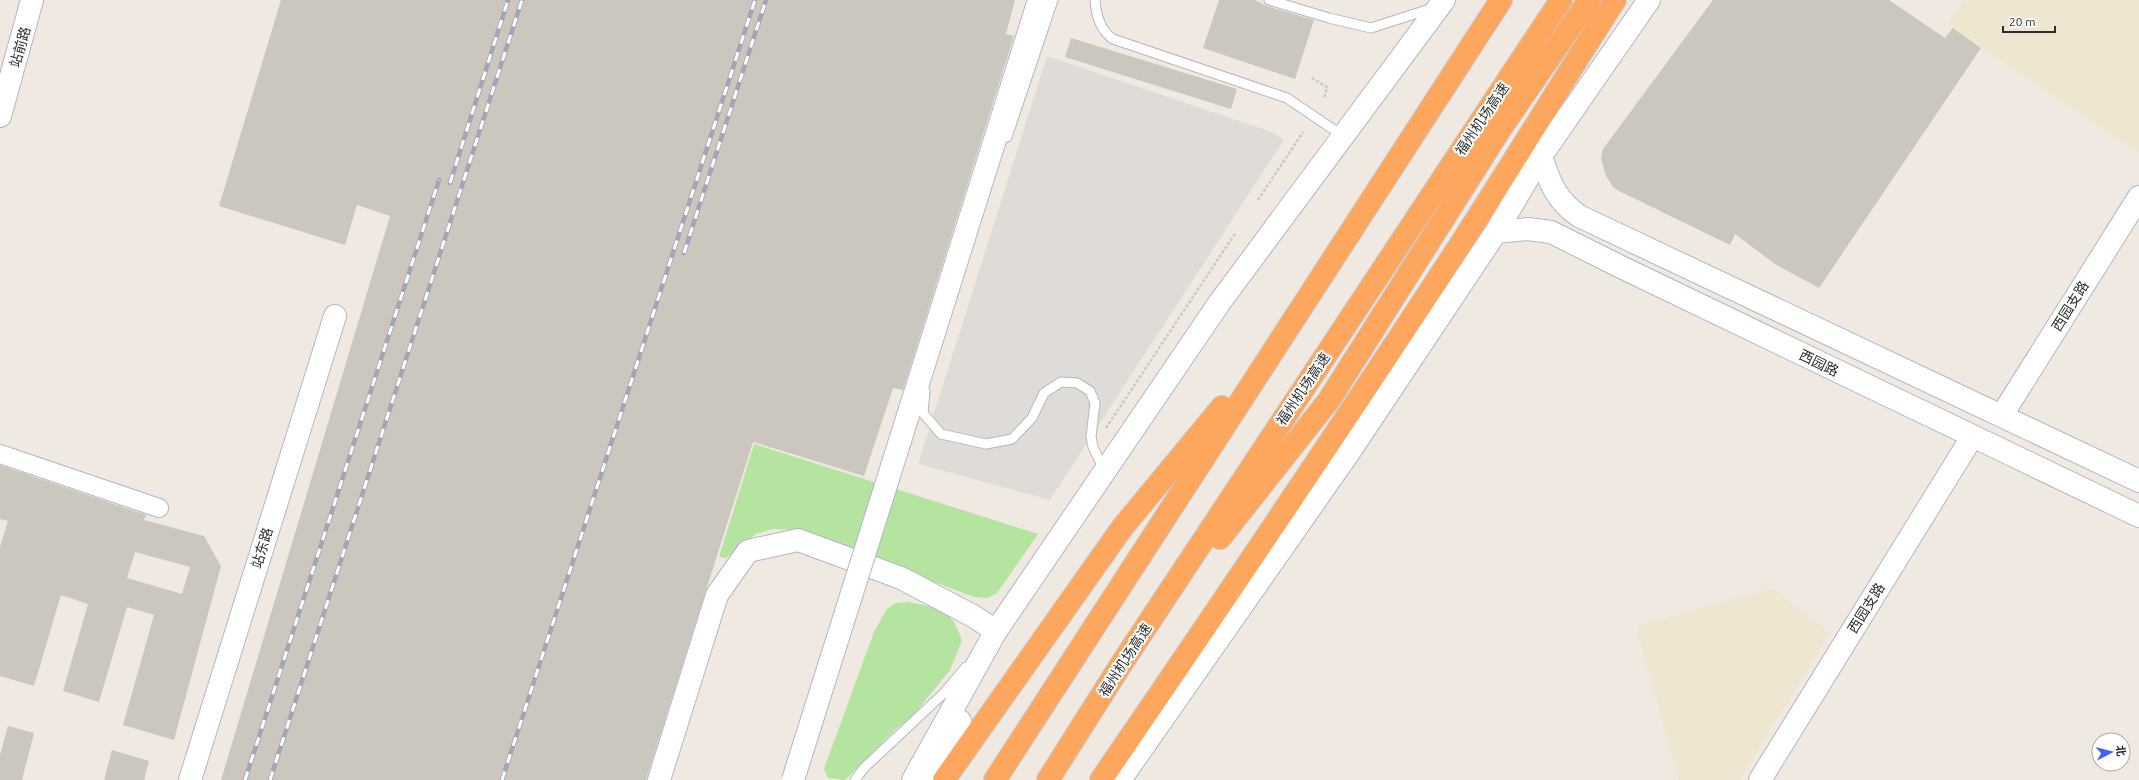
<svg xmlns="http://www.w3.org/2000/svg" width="2139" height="780" font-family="Ubuntu,'Noto Sans SC',sans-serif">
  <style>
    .education { fill: #efe6d1 }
    .green { fill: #b4e49f }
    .plaza { fill: #dfdcd8 }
    .building { fill: #cbc7bf; fill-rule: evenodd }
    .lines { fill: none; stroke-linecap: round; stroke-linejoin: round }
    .lane-casing { stroke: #b4b6c1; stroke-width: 11 }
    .street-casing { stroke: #b4b6c1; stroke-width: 20 }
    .secondary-casing { stroke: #b4b6c1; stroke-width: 24 }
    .highway-casing { stroke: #c9c9c9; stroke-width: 24 }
    .path { stroke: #c9c9c9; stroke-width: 2.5; stroke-dasharray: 3 2; stroke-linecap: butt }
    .lane { stroke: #fff; stroke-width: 9 }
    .street { stroke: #fff; stroke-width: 18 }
    .secondary { stroke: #fff; stroke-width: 22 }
    .highway { stroke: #fda75e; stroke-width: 22 }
    .rail-casing { stroke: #a3a5b7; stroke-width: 4.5 }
    .rail { stroke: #fff; stroke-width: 3; stroke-dasharray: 9; stroke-linecap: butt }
    .secondary-bridge-casing { stroke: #b4b6c1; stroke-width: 24; stroke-linecap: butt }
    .secondary-bridge { stroke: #fff; stroke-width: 22 }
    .labels { text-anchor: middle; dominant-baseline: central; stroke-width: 4; stroke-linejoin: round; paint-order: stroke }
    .street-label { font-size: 14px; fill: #2e2e2e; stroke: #fff }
  </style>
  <rect width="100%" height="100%" fill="#efe9e1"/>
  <g class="education">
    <polygon points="1964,0 2139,0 2139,153 1947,24"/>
    <polygon points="1773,588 1830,633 1740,780 1679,780 1636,626"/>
  </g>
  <g class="green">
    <polygon points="754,444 1038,534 997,593 987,598 974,597 798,530 772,529 756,534 726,558 719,557"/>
    <path d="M909,602C942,609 951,608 962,641L950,670L912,717L897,728L845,780L828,778L824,769L874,632L886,610L895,603Z"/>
  </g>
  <polygon class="plaza" points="1047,56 1274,133 1284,140 1050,500 918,464"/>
  <g class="building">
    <polygon points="281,0 1015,0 1006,34 1014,36 903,390 893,388 864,476 753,442 646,780 221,780 390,216 357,205 345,245 219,206"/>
    <polygon points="1219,0 1255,0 1267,6 1314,20 1295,79 1203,48"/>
    <polygon points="1713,0 1889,0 1945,38 1953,28 1981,48 1819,288 1775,264 1735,234 1730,245 1619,191 1613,187 1606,176 1601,158 1603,149"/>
    <polygon points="1071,38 1237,89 1231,109 1065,57"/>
    <path d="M0,465L146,515L144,520L204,536L221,566L174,740L123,725L154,615L127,607L99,702L63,691L88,604L61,595L34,686L0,676V547L8,521L0,519ZM135,552L190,567L182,594L127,578Z"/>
    <polygon points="8,726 34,733 22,780 0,780 0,755"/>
    <polygon points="112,750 149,761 144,780 104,780"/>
  </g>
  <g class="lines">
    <g class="lane-casing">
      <g id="lane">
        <path d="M1095,0C1096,16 1100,30 1113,39L1287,98L1343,136"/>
        <polyline points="1269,0 1329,18 1371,28 1433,8"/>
        <polyline points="1007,137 1053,0"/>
        <polyline points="925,391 923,413 941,434 986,444 1012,439 1032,418 1044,393 1061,382 1077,383 1090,391 1095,403 1091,437 1093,447 1104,470"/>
        <polyline points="855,780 864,768 944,693 966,667"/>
      </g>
    </g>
    <g class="street-casing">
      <polyline id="street" points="0,454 159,508"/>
    </g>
    <g class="secondary-casing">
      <g id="secondary">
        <polyline points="0,116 32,0"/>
        <path d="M1541,156C1549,182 1557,201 1579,216L2139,481"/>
        <polyline points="1496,232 1528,229 1551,232 1621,267 2139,516"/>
        <polyline points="2002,415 2139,197"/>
        <polyline points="887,482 1039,0"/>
        <polyline points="190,780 335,316"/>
        <polyline points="659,780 717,595 748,551 798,540 901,578 973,616 996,631"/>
        <polyline points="913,780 996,631 1220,302 1444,0"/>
        <polyline points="936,780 960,721"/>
        <polyline points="1120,780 1350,451 1496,232 1541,156 1649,0"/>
        <polyline points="1760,780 1972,437"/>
      </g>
    </g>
    <g class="highway-casing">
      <g id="highway">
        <polyline points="1220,538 1329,400 1499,131 1589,0"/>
        <polyline points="944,780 1122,528 1222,407"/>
        <polyline points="995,780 1501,0"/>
        <polyline points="1048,780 1122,663 1561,0"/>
        <path d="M1101,780C1223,602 1344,423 1462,242C1514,162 1563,80 1615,0"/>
      </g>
    </g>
    <g class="path">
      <polyline points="1312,78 1327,87 1324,99"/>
      <polyline points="1258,200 1303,132"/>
      <polyline points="1106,428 1236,232"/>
    </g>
    <use href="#lane" class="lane"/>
    <use href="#street" class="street"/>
    <use href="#secondary" class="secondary"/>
    <use href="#highway" class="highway"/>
    <g class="rail-casing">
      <g id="rail">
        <polyline points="450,183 508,0"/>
        <polyline points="684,253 766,0"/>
        <polyline points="245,780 439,180"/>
        <polyline points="270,780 522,0"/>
        <polyline points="502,780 755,0"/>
      </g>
    </g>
    <use href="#rail" class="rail"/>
    <g class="secondary-bridge-casing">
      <polyline id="secondary-bridge" points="793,780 887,482"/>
    </g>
    <use href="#secondary-bridge" class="secondary-bridge"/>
  </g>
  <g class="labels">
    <g class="street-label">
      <text transform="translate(20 47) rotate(-74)">站前路</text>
      <text transform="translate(1482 119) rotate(-56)">福州机场高速</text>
      <text transform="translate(2070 306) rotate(-58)">西园支路</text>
      <text transform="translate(1819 363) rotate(26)">西园路</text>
      <text transform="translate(1303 389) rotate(-56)">福州机场高速</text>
      <text transform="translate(262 548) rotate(-73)">站东路</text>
      <text transform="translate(1866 608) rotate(-58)">西园支路</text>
      <text transform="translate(1125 660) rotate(-57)">福州机场高速</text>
    </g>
  </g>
  <g transform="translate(2111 752) rotate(83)"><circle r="19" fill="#ffffff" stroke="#ababab"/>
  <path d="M0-3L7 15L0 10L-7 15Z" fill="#4461f8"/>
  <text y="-6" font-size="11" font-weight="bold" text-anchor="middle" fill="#2e2e2e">北</text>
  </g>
  <path d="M2003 26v6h52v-6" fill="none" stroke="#2e2e2e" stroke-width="2"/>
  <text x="2009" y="26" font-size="12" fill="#2e2e2e" stroke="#ffffff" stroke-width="3" paint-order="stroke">20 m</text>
</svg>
